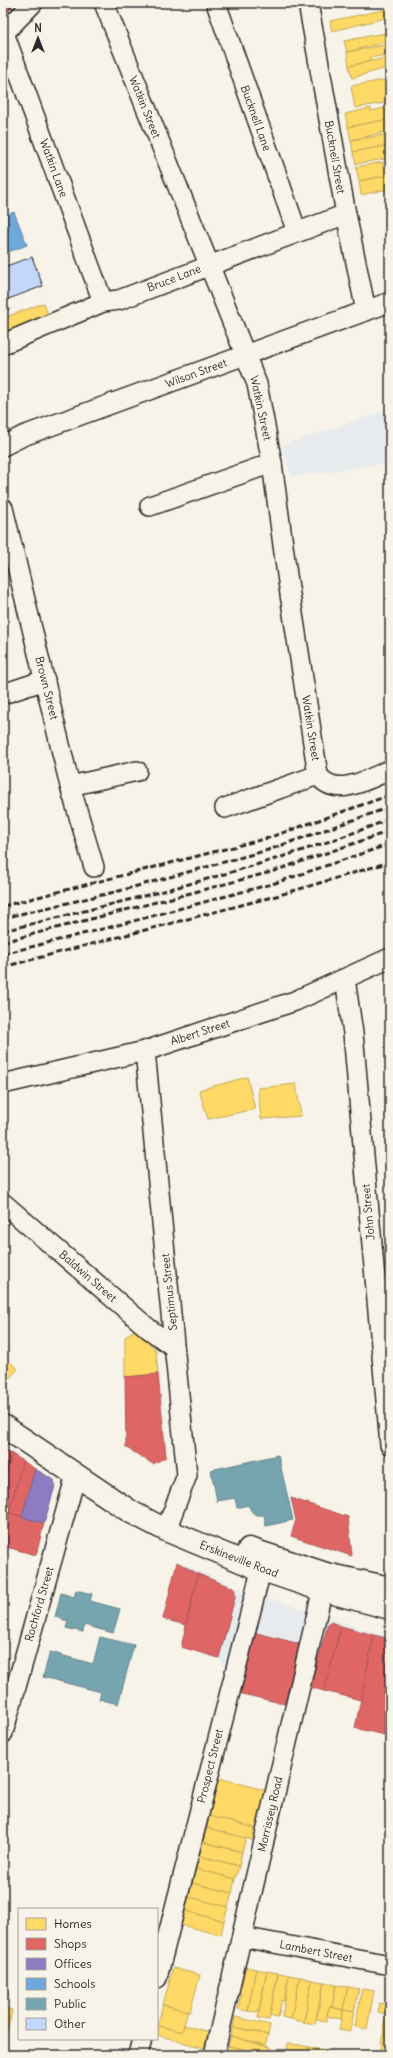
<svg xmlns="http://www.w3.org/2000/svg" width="393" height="2058" font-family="Delius,sans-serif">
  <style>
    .built { fill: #e7ebee }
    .homes { fill: #ffd966; stroke: #bfa554 }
    .shops { fill: #e06666; stroke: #aa5454 }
    .offices { fill: #8e7cc3; stroke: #706495 }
    .schools { fill: #6fa8dc; stroke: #5b82a7 }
    .public { fill: #76a5af; stroke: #608087 }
    .building { fill: #c3d7fc; stroke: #2b2b2b }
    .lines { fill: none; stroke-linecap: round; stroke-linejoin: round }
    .minor-casing { stroke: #2b2b2b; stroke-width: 22 }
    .major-casing { stroke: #2b2b2b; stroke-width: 25 }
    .minor { stroke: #f7f3e8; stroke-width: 19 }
    .major { stroke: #f7f3e8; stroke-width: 22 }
    .rail { stroke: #2b2b2b; stroke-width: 3; stroke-dasharray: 6 3; stroke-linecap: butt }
    .labels { text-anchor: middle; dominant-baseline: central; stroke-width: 4; stroke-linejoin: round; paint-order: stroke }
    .street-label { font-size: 11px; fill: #2b2b2b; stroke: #f7f3e8 }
  </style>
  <rect width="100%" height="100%" fill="#f7f3e8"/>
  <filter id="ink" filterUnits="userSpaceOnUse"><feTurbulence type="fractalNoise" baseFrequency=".025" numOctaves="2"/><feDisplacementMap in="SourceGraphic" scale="8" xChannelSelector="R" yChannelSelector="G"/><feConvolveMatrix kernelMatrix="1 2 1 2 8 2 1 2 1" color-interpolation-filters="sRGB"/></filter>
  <g filter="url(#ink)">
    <g class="built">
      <polygon points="390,409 390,469 388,463 292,477 281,446"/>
      <polygon points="177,1562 238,1588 375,1633 390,1636 390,1739 384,1735 355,1728 360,1700 310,1687 285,1704 238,1693 219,1658 181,1647 186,1625 163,1619"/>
    </g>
    <g class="homes">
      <polygon points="388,9 390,17 332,31 330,21"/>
      <polygon points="390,32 390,41 347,52 344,41"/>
      <polygon points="390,44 390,54 370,58 371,61 349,66 347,52"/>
      <polygon points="390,57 390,67 352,78 349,66"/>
      <polygon points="390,79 390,102 355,108 351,86"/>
      <polygon points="390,107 390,119 348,127 345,114 371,108 371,111"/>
      <polygon points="390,119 390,131 351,140 348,127"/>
      <polygon points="390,134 390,145 353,152 351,140"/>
      <polygon points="390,145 390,158 356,164 353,152"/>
      <polygon points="383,162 383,167 390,165 390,175 359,181 356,167"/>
      <polygon points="390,175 390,184 387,184 388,189 361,195 359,181"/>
      <polygon points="44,303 50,320 3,337 3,318"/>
      <polygon points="247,1077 255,1109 208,1119 199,1090"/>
      <polygon points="296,1084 301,1116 261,1119 258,1088"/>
      <polygon points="134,1330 156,1350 158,1374 125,1377 125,1337"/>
      <polygon points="3,1356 18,1369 3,1385"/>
      <polygon points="219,1778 268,1791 258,1829 209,1816"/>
      <polygon points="209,1816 255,1828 252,1840 207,1828"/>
      <polygon points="207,1828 246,1838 242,1852 203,1842"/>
      <polygon points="203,1842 242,1852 239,1866 199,1856"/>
      <polygon points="199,1856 239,1866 235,1879 196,1869"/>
      <polygon points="196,1869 235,1879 232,1893 192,1883"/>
      <polygon points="192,1883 232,1893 228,1907 189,1897"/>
      <polygon points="189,1897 228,1907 224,1921 185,1911"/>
      <polygon points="185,1911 224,1921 221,1935 181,1925"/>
      <polygon points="246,1967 256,1969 248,2011 238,2009 241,1993 238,1993"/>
      <polygon points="173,1968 200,1975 190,2012 163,2005"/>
      <polygon points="256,1969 267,1971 259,2010 258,2010 257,2012 248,2011"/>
      <polygon points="267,1971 278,1973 269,2020 258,2018"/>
      <polygon points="278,1973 289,1975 284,2001 282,2000 278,2017 270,2015"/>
      <polygon points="289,1975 300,1977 291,2019 282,2017"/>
      <polygon points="300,1977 312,1980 304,2022 291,2019"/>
      <polygon points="312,1980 324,1982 315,2024 304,2022"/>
      <polygon points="324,1982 336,1985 332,2007 329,2007 326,2022 316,2020"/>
      <polygon points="336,1985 348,1987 343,2010 332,2007"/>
      <polygon points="348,1987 359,1989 354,2012 343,2010"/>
      <polygon points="362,1989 374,1991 367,2029 355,2027"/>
      <polygon points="3,1992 9,1993 5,2005 3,2005"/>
      <polygon points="379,2003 390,2005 390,2015 378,2012"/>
      <polygon points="163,2005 188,2011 182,2032 157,2026"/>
      <polygon points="3,2007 12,2010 10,2020 3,2018"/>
      <polygon points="329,2007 343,2010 341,2019 327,2016"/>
      <polygon points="343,2010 354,2012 350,2032 339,2030"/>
      <polygon points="386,2014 390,2015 390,2025 384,2024"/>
      <polygon points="235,2017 270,2025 268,2035 233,2027"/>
      <polygon points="3,2018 10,2020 7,2030 3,2029"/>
      <polygon points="384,2024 390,2025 390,2036 383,2035"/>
      <polygon points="184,2025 208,2032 204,2048 157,2035 159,2026 182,2032"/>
      <polygon points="233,2027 268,2035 265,2045 231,2036"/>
      <polygon points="383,2035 390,2036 390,2045 381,2043"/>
      <polygon points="231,2036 269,2047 271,2048 270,2055 228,2046"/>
      <polygon points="288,2043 309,2047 307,2055 286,2055"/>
      <polygon points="382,2044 390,2045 390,2053 380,2052"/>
      <polygon points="228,2046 252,2051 263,2055 226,2055"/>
      <polygon points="309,2047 328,2051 327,2055 307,2055"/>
      <polygon points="328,2051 346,2054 346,2055 327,2055"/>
    </g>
    <g class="shops">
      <polygon points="3,3 11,3 13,5 5,16 3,15"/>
      <polygon points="158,1374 166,1457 153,1464 126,1447 125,1377"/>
      <polygon points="3,1449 12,1454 3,1485"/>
      <polygon points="12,1454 23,1461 9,1513 3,1511 3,1486"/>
      <polygon points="23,1461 35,1469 22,1517 9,1513"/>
      <polygon points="291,1498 348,1517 352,1556 291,1536 296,1520"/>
      <polygon points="9,1513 44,1523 36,1555 3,1546 3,1535"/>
      <polygon points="177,1562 198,1574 186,1625 163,1619"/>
      <polygon points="198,1574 233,1588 235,1591 235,1597 219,1658 181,1647"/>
      <polygon points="331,1622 341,1626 324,1691 310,1687 328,1624"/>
      <polygon points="341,1626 374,1635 361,1700 324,1691"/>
      <polygon points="253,1632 300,1644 285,1704 238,1693"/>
      <polygon points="374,1635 390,1639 390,1706 384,1735 355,1728"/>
    </g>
    <polygon class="offices" points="35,1469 54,1480 55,1486 44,1523 22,1517"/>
    <polygon class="schools" points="14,212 27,245 3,254 3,216"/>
    <g class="public">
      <polygon points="278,1455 293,1520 266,1526 264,1515 256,1515 252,1512 248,1505 237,1508 235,1498 217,1501 211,1470"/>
      <polygon points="76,1590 92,1594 90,1601 120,1609 113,1633 84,1625 83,1632 66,1628 68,1621 55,1617 61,1593 74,1597"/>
      <polygon points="100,1637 134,1645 118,1704 99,1699 101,1692 43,1677 50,1652 93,1664"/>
    </g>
    <polygon class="building" points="32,257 43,286 6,300 9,309 3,311 3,267"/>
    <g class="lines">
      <g class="minor-casing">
        <g id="minor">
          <path d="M104,3L257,384L272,463L287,575L318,775C336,800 369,778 390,770"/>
          <polyline points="216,3 297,232"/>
          <polyline points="308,3 346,214 366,311"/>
          <polyline points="4,33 103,302"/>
          <polyline points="3,34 33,3"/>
          <polyline points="3,344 103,302 119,300 346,214"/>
          <polyline points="3,446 23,436 390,302"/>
          <polyline points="150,506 272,463"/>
          <polyline points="3,508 70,786 94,867"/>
          <polyline points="3,694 45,680"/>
          <polyline points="70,786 137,771"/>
          <polyline points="225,808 318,775"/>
          <polyline points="345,979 353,1033 390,1445"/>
          <polyline points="145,1051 187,1475 166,1530"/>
          <polyline points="3,1084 145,1051 295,1001 390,958"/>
          <polyline points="3,1203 149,1329 174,1347"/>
          <polyline points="3,1733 76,1475"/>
          <polyline points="242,1937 390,1965"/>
          <polyline points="157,1978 265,1555"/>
          <polyline points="138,2055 142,2039"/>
          <polyline points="214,2055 326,1575"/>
        </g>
      </g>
      <g class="major-casing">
        <g id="major">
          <polyline points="3,1426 131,1512 166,1530 260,1569 322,1590 390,1608"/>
          <polyline points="249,1549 326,1574 390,1588"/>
        </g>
      </g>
      <use href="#minor" class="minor"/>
      <use href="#major" class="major"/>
      <g class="rail">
        <polyline points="3,906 268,838 390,795"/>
        <polyline points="3,918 119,891 268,850 390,807"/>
        <path d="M3,931C133,899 265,868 390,819"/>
        <polyline points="3,942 271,872 390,831"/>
        <polyline points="3,954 126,923 275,883 390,844"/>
        <polyline points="3,967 276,896 390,862"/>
      </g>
    </g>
  </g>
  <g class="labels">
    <g class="street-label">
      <text transform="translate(145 107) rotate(68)">Watkin Street</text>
      <text transform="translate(256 118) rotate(70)">Bucknell Lane</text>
      <text transform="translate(335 157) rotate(80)">Bucknell Street</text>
      <text transform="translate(54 168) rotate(70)">Watkin Lane</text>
      <text transform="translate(174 278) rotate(-21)">Bruce Lane</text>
      <text transform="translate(196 373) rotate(-20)">Wilson Street</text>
      <text transform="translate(261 408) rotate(78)">Watkin Street</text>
      <text transform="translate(47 688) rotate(76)">Brown Street</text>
      <text transform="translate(311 728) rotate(81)">Watkin Street</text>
      <text transform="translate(200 1032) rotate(-18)">Albert Street</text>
      <text transform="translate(368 1212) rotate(-95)">John Street</text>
      <text transform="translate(88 1276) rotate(41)">Baldwin Street</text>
      <text transform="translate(169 1292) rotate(-96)">Septimus Street</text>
      <text transform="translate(239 1559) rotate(21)">Erskineville Road</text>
      <text transform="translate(39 1604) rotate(-74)">Rochford Street</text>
      <text transform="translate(210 1766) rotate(-76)">Prospect Street</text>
      <text transform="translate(270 1814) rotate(-77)">Morrissey Road</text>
      <text transform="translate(316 1951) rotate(11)">Lambert Street</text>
    </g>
  </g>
  <rect width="393" height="2058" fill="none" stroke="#f7f3e8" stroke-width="16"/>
  <rect x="8" y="8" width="377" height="2042" fill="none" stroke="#2b2b2b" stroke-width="1.5" filter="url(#ink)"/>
  <rect x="18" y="1908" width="140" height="132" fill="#f7f3e8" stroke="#a5a39c"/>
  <rect x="26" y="1918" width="20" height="12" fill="#ffd966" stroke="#a5a39c"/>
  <text x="54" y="1928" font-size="12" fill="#2b2b2b">Homes</text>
  <rect x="26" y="1938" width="20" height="12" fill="#e06666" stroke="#a5a39c"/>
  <text x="54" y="1948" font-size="12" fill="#2b2b2b">Shops</text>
  <rect x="26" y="1958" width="20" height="12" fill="#8e7cc3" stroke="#a5a39c"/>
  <text x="54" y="1968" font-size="12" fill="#2b2b2b">Offices</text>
  <rect x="26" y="1978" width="20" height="12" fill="#6fa8dc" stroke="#a5a39c"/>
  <text x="54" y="1988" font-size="12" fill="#2b2b2b">Schools</text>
  <rect x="26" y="1998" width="20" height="12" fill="#76a5af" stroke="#a5a39c"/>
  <text x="54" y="2008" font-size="12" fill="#2b2b2b">Public</text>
  <rect x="26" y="2018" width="20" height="12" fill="#c3d7fc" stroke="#a5a39c"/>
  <text x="54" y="2028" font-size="12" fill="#2b2b2b">Other</text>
  <g transform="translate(38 38)" stroke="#f7f3e8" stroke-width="3" paint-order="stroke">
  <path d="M0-3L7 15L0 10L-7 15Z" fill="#2b2b2b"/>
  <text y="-6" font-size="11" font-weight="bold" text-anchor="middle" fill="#2b2b2b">N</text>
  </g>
</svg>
